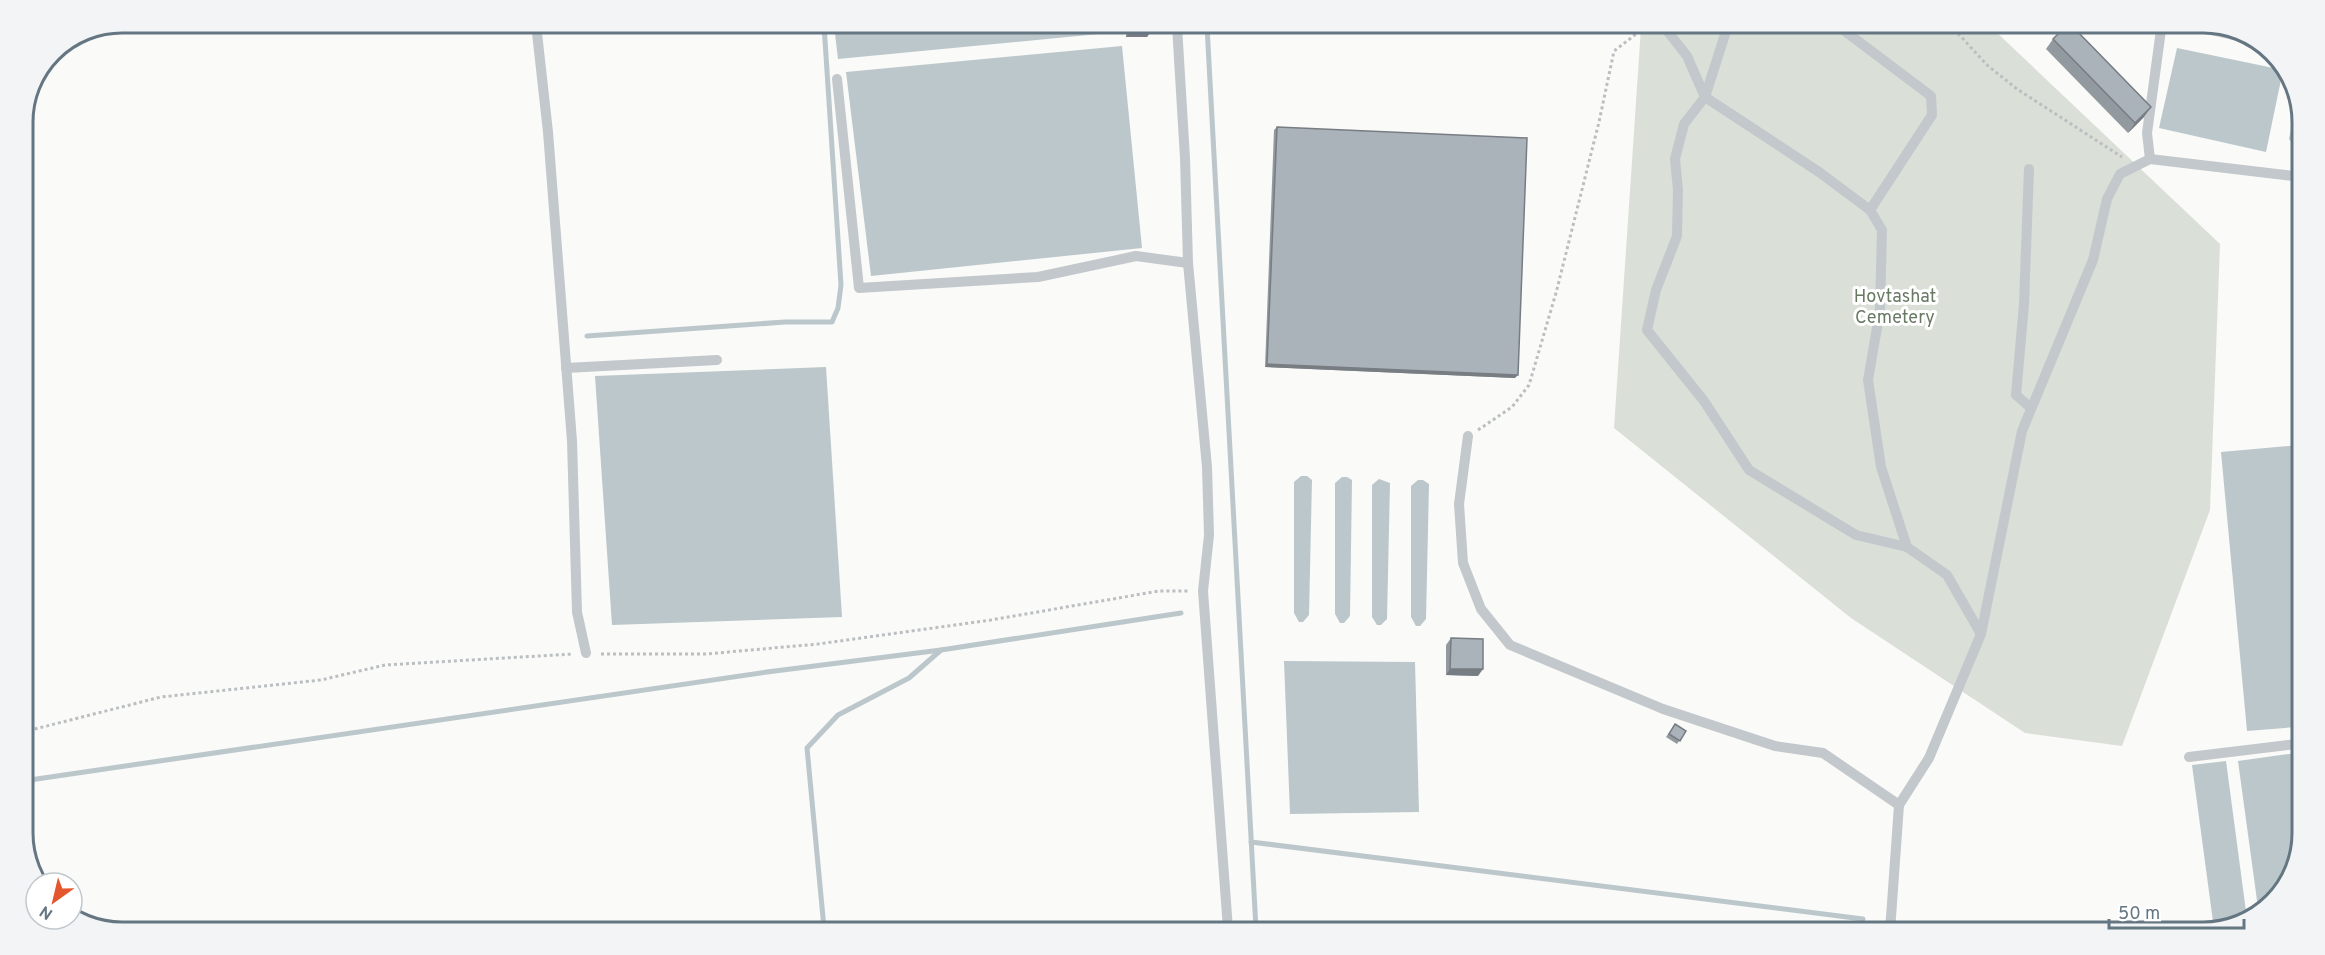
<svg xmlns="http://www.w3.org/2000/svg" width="2325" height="955" font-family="Overpass,sans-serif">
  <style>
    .green { fill: #dadfd7 }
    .water { fill: #bbc7cb }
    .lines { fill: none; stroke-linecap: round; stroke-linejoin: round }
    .stream { stroke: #bbc7cb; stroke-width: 5 }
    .path { stroke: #bbbfc2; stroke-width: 3; stroke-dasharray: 3 3; stroke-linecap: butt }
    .service { stroke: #c3c8cc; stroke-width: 10 }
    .wall { fill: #929a9f }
    .shaded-wall { fill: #777d82 }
    .building { fill: #aab3b9; stroke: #777d82; stroke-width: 1.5 }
    .labels { text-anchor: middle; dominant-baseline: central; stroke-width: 6; stroke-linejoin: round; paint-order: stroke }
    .park-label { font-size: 18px; fill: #687a64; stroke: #fff }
    .rim { fill: none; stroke: #657683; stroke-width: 3 }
  </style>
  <rect width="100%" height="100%" fill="#fafaf8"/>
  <polygon class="green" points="1641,28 1993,29 2220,244 2210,510 2122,746 2025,733 1851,618 1614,428"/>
  <g class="water">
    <polygon points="834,25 1119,26 1119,32 838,59"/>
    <polygon points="1122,46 1142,248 871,276 846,72"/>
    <polygon points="2177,48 2283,70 2266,152 2159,128"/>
    <polygon points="2297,99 2302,116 2302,153 2299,153 2289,139"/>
    <polygon points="826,367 842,617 612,625 595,376"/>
    <polygon points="2299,445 2296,727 2247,731 2221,452"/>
    <polygon points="1301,476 1307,476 1312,480 1309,615 1303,622 1299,622 1294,613 1294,482"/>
    <polygon points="1342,477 1347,477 1352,480 1350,616 1344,623 1340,623 1335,614 1335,483"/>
    <polygon points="1379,479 1390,483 1387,619 1381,625 1377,625 1372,617 1372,485"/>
    <polygon points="1418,480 1423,480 1429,484 1426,619 1420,626 1416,626 1411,617 1411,486"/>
    <polygon points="1284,661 1415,662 1419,812 1290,814"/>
    <polygon points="2296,753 2295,871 2259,915 2238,761"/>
    <polygon points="2226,761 2247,919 2214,929 2192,765"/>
  </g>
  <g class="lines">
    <g class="stream">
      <polyline points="1207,26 1256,929"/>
      <polyline points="587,336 785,322 832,322 838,308 841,285 824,25"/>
      <polyline points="23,781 767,672 941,650 1181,613"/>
      <polyline points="1251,842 1863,919"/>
      <polyline points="824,928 807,748 838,715 909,678 941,650"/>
    </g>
    <g class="path">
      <polyline points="1954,29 1987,65 2017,89 2122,157"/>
      <polyline points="1478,430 1512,407 1529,385 1556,293 1599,122 1614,51 1644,28"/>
      <polyline points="601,654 706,654 818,644 991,620 1159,591 1189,591"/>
      <polyline points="23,732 161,697 321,680 385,665 573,654"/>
    </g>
    <g class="service">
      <polyline points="536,24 548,132 572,441 577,612 586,653"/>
      <polyline points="1177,26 1185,158 1188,263 1207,467 1209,535 1203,591 1228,929"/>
      <polyline points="1665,28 1687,56 1705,97 1819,172 1870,210 1882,230 1880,310 1868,380 1881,467 1907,547"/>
      <polyline points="1727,28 1705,97 1684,124 1675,159 1678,190 1677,236 1656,290 1647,330 1704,401 1749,470 1856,535 1907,547 1947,575 1981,634"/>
      <polyline points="1842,29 1931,96 1932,115 1870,210"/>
      <polyline points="2212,30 2252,39"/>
      <polyline points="837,79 859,288 1038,277 1136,256 1188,263"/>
      <polyline points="2150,159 2147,133 2161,30"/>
      <polyline points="2029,169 2024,304 2016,395 2031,408"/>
      <polyline points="566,368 717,360"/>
      <polyline points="1468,436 1459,504 1463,563 1481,609 1510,645 1663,709 1775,746 1823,753 1899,805"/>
      <polyline points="2189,757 2296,744"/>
      <polyline points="1890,931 1899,805 1929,758 1981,634 2022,431 2093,260 2107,199 2120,174 2150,159 2302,177"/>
    </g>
  </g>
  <g class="wall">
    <polygon points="1126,26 1151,26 1151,31 1147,37 1126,37"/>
    <polygon points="2053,39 2144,117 2128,133 2046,49"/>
    <polygon points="1277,127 1515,378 1265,367 1274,130"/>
    <polygon points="1451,638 1478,676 1446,675 1446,645"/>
    <polygon points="1675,724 1686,731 1677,744 1666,737"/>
  </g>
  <g class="shaded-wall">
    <polygon points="1131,30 1151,31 1147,37 1126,37"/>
    <polygon points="2151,107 2144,117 2128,133 2135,123"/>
    <polygon points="1267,364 1518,375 1515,378 1265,367"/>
    <polygon points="1450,669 1483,669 1478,676 1446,675"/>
  </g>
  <g class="building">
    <polygon points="1131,26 1151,26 1151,31 1131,30"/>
    <polygon points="2063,29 2075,29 2151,107 2135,123 2053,39"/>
    <polygon points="1277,127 1527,138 1518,375 1267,364"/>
    <polygon points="1451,638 1483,639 1483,669 1450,669"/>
    <polygon points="1675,724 1686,731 1680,741 1669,734"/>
  </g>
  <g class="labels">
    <g class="park-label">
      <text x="1895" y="297">Hovtashat<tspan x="1895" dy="21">Cemetery</tspan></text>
    </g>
  </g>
  <path d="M0 0H2325V955H0ZM122 33H2203A89 89 0 0 1 2292 122V833A89 89 0 0 1 2203 922H122A89 89 0 0 1 33 833V122A89 89 0 0 1 122 33Z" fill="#f3f4f5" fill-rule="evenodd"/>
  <path class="rim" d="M122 33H2203A89 89 0 0 1 2292 122V833A89 89 0 0 1 2203 922H122A89 89 0 0 1 33 833V122A89 89 0 0 1 122 33Z"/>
  <g transform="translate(54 901) rotate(214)"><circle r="28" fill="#ffffff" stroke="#c1c8cd" stroke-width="1.5"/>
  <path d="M0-4.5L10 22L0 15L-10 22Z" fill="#e4572e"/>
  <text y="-9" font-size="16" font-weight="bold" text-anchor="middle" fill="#657683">N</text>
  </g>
  <path d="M2109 919v9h135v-9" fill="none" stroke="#657683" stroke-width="3"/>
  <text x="2118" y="919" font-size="18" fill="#657683" stroke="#ffffff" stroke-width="4.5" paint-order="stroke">50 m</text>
</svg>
